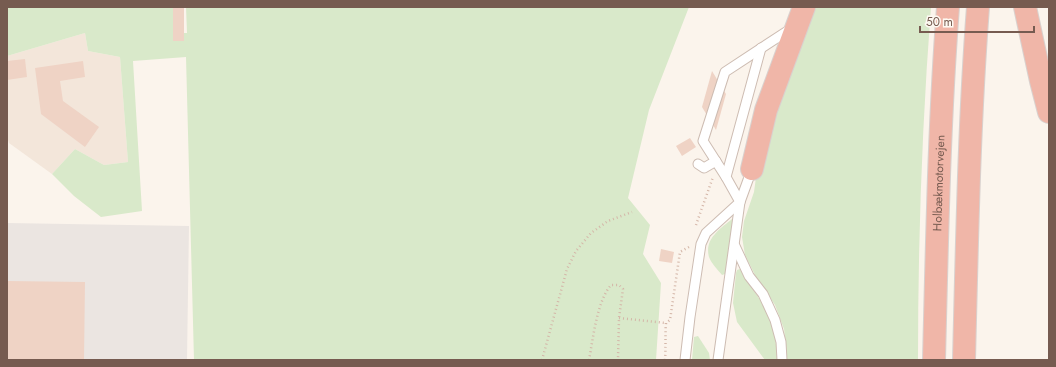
<svg xmlns="http://www.w3.org/2000/svg" width="1056" height="367" font-family="Jost,sans-serif">
  <style>
    .residential { fill: #f3e6da }
    .industrial { fill: #ebe5e1 }
    .green { fill: #d9e9ca }
    .building { fill: #efd3c5 }
    .lines { fill: none; stroke-linecap: round; stroke-linejoin: round }
    .lane-casing { stroke: #cdbcb2; stroke-width: 11 }
    .highway-casing { stroke: #d9d1ce; stroke-width: 24 }
    .path { stroke: #d4b6a8; stroke-width: 2.5; stroke-dasharray: 1 3; stroke-linecap: butt }
    .lane { stroke: #fff; stroke-width: 9 }
    .highway { stroke: #f0b6a8; stroke-width: 22 }
    .labels { text-anchor: middle; dominant-baseline: central; stroke-width: 4; stroke-linejoin: round; paint-order: stroke }
    .street-label { font-size: 12px; fill: #765b50; stroke: #fef9f2 }
  </style>
  <rect width="100%" height="100%" fill="#fbf4ec"/>
  <polygon class="residential" points="85,33 88,51 120,57 128,162 104,165 75,149 52,174 9,143 7,137 7,56"/>
  <polygon class="industrial" points="7,223 189,226 187,360 7,360"/>
  <g class="green">
    <polygon points="7,7 173,7 175,33 187,33 186,7 689,7 649,110 628,198 650,225 643,254 661,283 656,360 194,360 186,57 133,61 142,211 101,217 74,196 52,174 75,149 104,165 128,162 120,57 88,51 85,33 7,56"/>
    <path d="M810,7H931C922,124 918,242 918,360H787V353L784,329L775,305L756,277L745,255L742,237L744,221L754,192L757,170Z"/>
    <path d="M732,219L735,220L725,274L722,275C718,270 711,263 709,257C704,239 720,229 732,219Z"/>
    <path d="M740,269C747,282 756,293 764,306C773,322 777,342 777,360H765L737,322L733,303L736,273L737,270Z"/>
    <polygon points="698,336 709,353 710,360 692,360 694,337"/>
  </g>
  <g class="building">
    <rect x="173" y="7" width="11" height="34"/>
    <polygon points="25,59 27,77 7,80 7,61"/>
    <polygon points="83,61 85,77 60,81 63,101 99,127 85,147 41,114 35,68"/>
    <polygon points="712,71 726,94 716,130 702,107"/>
    <polygon points="690,138 696,147 682,156 676,146"/>
    <polygon points="661,249 674,252 672,263 659,261"/>
    <polygon points="7,281 85,282 84,360 7,360"/>
  </g>
  <g class="lines">
    <g class="lane-casing">
      <g id="lane">
        <polyline points="698,164 704,168 716,161"/>
        <polyline points="726,177 703,141 725,72 792,28"/>
        <polyline points="735,246 749,276 763,294 775,320 781,342 782,360"/>
        <polyline points="685,360 690,317 701,244 706,233 740,202 726,177 761,48"/>
        <polyline points="718,360 740,202 752,169"/>
      </g>
    </g>
    <g class="highway-casing">
      <g id="highway">
        <polyline points="1025,7 1041,81 1049,112"/>
        <polyline points="752,169 766,110 804,7"/>
        <path id="s1" d="M934,360C937,242 939,125 948,7"/>
        <path d="M964,360C967,242 969,125 978,7"/>
      </g>
    </g>
    <g class="path">
      <polyline points="696,225 713,177"/>
      <polyline points="619,318 666,323"/>
      <polyline points="542,360 567,269 576,251 591,233 608,221 632,212"/>
      <path d="M589,360C593,339 597,301 611,285H619L623,289L619,318L618,360"/>
      <path d="M665,360C666,347 665,336 666,323L670,320L680,252L689,247"/>
    </g>
    <use href="#lane" class="lane"/>
    <use href="#highway" class="highway"/>
  </g>
  <g class="labels">
    <g class="street-label">
      <text stroke="none"><textPath href="#s1" startOffset="177">Holbækmotorvejen</textPath></text>
    </g>
  </g>
  <rect width="1056" height="367" fill="none" stroke="#765b50" stroke-width="16"/>
  <path d="M920 26v6h114v-6" fill="none" stroke="#765b50" stroke-width="2"/>
  <text x="926" y="26" font-size="12" fill="#765b50" stroke="#fef9f2" stroke-width="3" paint-order="stroke">50 m</text>
</svg>
